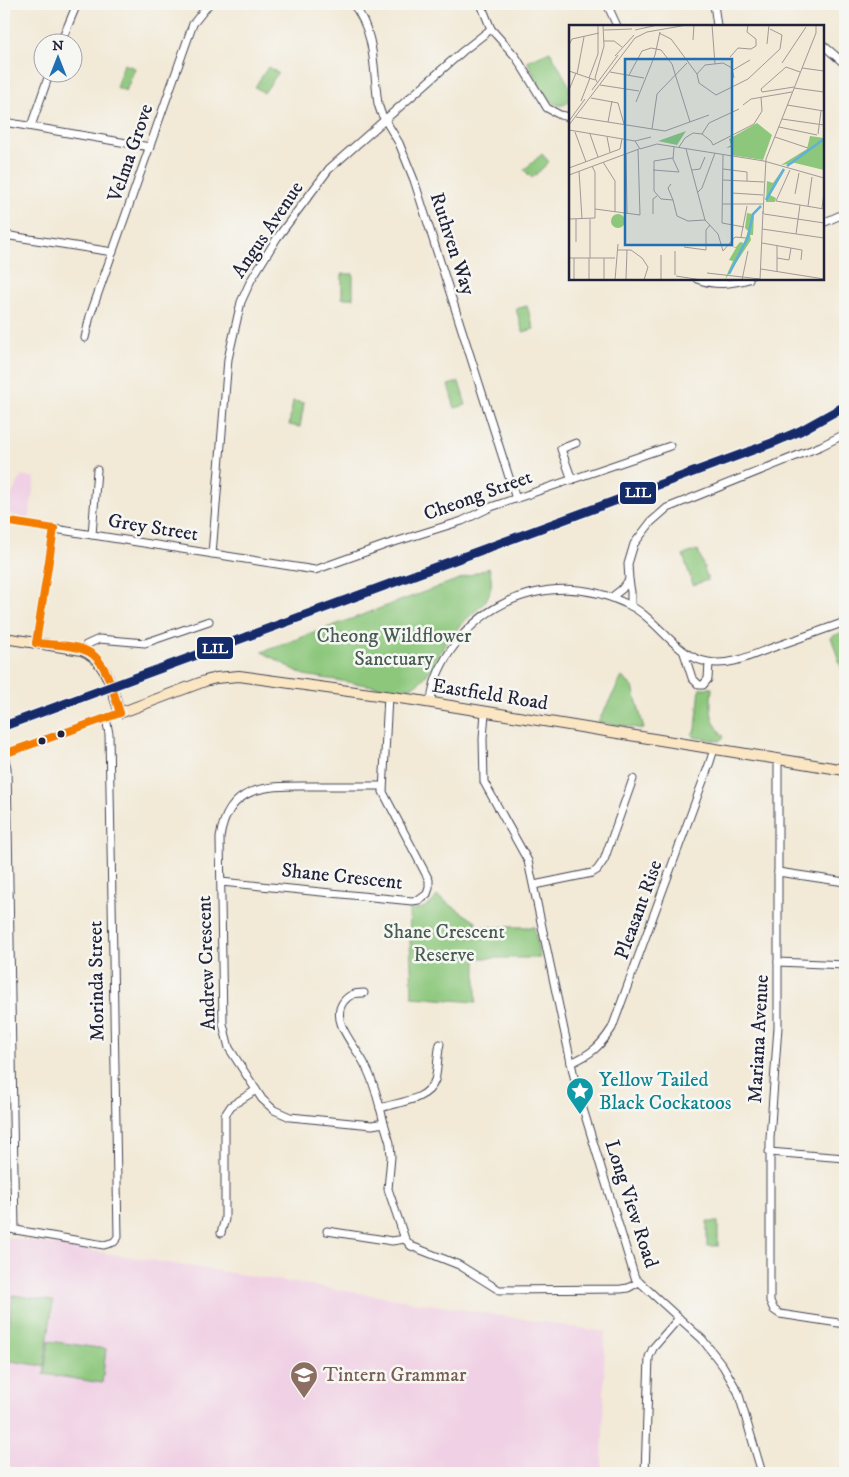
<svg xmlns="http://www.w3.org/2000/svg" width="849" height="1477" font-family="'IM FELL DW Pica',serif">
  <style>
    .built { fill: #f0d0e4 }
    .green { fill: #8cc77c; stroke: #57745c }
    .lines { fill: none; stroke-linecap: round; stroke-linejoin: round }
    .street-casing { stroke: #414052; stroke-width: 9 }
    .secondary-casing { stroke: #414052; stroke-width: 12 }
    .street { stroke: #fff; stroke-width: 7 }
    .secondary { stroke: #fbe6c4; stroke-width: 10 }
    .bus-1-casing { stroke: #f6f6f2; stroke-width: 11 }
    .bus-1 { stroke: #f47d03; stroke-width: 8 }
    .rail-1-casing { stroke: #f6f6f2; stroke-width: 12 }
    .rail-1 { stroke: #152c6b; stroke-width: 9 }
    .bus-dot { fill: #22223b; stroke: #f6f6f2; stroke-width: 2 }
    .labels { text-anchor: middle; dominant-baseline: central; stroke-width: 5; stroke-linejoin: round; paint-order: stroke }
    .street-label { font-size: 20px; fill: #22223b; stroke: #f6f6f2 }
    .park-label { font-size: 20px; fill: #475c52; stroke: #f6f6f2 }
    .culture-label { font-size: 20px; fill: #0d838f; stroke: #f6f6f2; text-anchor: start }
    .education-label { font-size: 20px; fill: #785e54; stroke: #f6f6f2; text-anchor: start }
    .inset-river { fill: none; stroke: #5fb0da; stroke-width: 2.5 }
    .inset-road { fill: none; stroke: #9f9998; stroke-width: 1 }
    .view { fill: #1f6fb2; fill-opacity: 0.15; stroke: #1f6fb2; stroke-width: 2.5 }
    .inset-edge { fill: none; stroke: #22223b; stroke-width: 2.5 }
    .line-badge { stroke: #f6f6f2; stroke-width: 2 }
    .badge-label { font-size: 14px; text-anchor: middle; font-weight: bold; fill: #fff }
  </style>
  <rect width="100%" height="100%" fill="#f6f6f2"/>
  <filter id="ink" filterUnits="userSpaceOnUse"><feTurbulence type="fractalNoise" baseFrequency=".02" numOctaves="2"/><feDisplacementMap in="SourceGraphic" scale="10" xChannelSelector="R" yChannelSelector="G"/><feConvolveMatrix kernelMatrix="1 2 1 2 8 2 1 2 1" color-interpolation-filters="sRGB"/></filter>
  <filter id="wash" filterUnits="userSpaceOnUse"><feTurbulence type="fractalNoise" baseFrequency=".0096" numOctaves="4" result="noise"/><feDisplacementMap in="SourceGraphic" scale="20" xChannelSelector="R" yChannelSelector="G"/><feGaussianBlur stdDeviation="1.12" result="paint"/><feColorMatrix in="noise" values="0 0 0 0 0 0 0 0 0 0 0 0 0 0 0 0 0 1.4 0 .05"/><feComposite in="paint" operator="in"/></filter>
  <g filter="url(#wash)">
    <rect width="100%" height="100%" fill="#f2e9d6"/>
    <g class="built">
      <polygon points="22,475 35,478 29,518 4,513 4,509"/>
      <polygon points="4,1237 605,1332 602,1473 53,1473 4,1466"/>
    </g>
    <g class="green">
      <path d="M550,51L570,87V101C551,119 535,75 527,61Z"/>
      <polygon points="124,64 135,68 126,91 116,87"/>
      <polygon points="268,67 278,73 264,93 255,87"/>
      <polygon points="542,154 549,162 532,178 524,170"/>
      <rect x="342" y="274" width="11" height="24"/>
      <polygon points="527,306 534,329 523,332 516,309"/>
      <polygon points="459,382 466,405 455,408 448,385"/>
      <polygon points="293,401 304,403 300,427 289,425"/>
      <polygon points="698,550 708,580 693,585 683,555"/>
      <path d="M489,568C493,581 492,592 484,603C473,614 461,623 451,636C433,659 429,692 392,689L304,675L262,652Z"/>
      <polygon points="845,631 845,679 831,637"/>
      <polygon points="622,677 633,687 644,729 598,722"/>
      <path d="M700,688H712C710,712 709,718 724,737L719,741L693,737L692,734L696,729Z"/>
      <path d="M437,896L476,922V927H534L540,958H476V1002L412,997L409,909C422,910 430,907 437,896Z"/>
      <rect x="707" y="1222" width="11" height="24"/>
      <polygon points="13,1295 53,1301 44,1366 4,1360"/>
      <polygon points="49,1341 106,1349 102,1383 44,1374"/>
    </g>
  </g>
  <g filter="url(#ink)">
    <g class="lines">
      <g class="street-casing">
        <g id="street">
          <path d="M353,4C376,33 373,68 378,104L381,113L399,143L414,180L516,499"/>
          <polyline points="481,4 491,29 516,57 547,108 560,115 570,117"/>
          <polyline points="607,4 617,26"/>
          <polyline points="714,4 717,26"/>
          <polyline points="61,42 77,4"/>
          <polyline points="823,45 845,64"/>
          <polyline points="4,122 150,147"/>
          <polyline points="31,126 50,72"/>
          <polyline points="823,223 845,213"/>
          <polyline points="4,235 113,252"/>
          <path d="M697,279C715,286 731,284 749,279"/>
          <polyline points="85,338 90,316 193,24 209,4"/>
          <polyline points="572,480 561,449 576,443"/>
          <polyline points="4,521 315,570 385,545 462,521 491,507 670,446"/>
          <polyline points="92,535 97,470"/>
          <polyline points="212,554 228,359 241,302 251,280 277,238 329,169 463,51 491,29"/>
          <polyline points="629,580 631,592 631,606"/>
          <polyline points="612,597 622,589 629,580 628,564 634,544 651,522 667,508 821,446 845,434"/>
          <polyline points="36,643 54,529"/>
          <polyline points="82,650 86,645 99,639 145,643 209,621"/>
          <polyline points="684,653 692,678 699,685 703,685 708,679 709,663"/>
          <path d="M431,703C432,684 440,666 451,650C492,591 565,573 629,605C659,620 676,657 708,662C731,667 756,653 777,646C800,638 823,630 845,622"/>
          <polyline points="485,712 483,739 484,782 528,861 576,1086 635,1278 702,1339 723,1366 738,1392 762,1473"/>
          <polyline points="4,754 120,713"/>
          <polyline points="4,756 7,768 15,1230"/>
          <polyline points="778,759 778,1027 770,1138 770,1301 774,1310 780,1314 845,1324"/>
          <path d="M382,786C359,786 335,786 312,786C269,786 228,783 220,838L223,1024L229,1048L262,1099L274,1110L290,1117L372,1125L384,1123L390,1143L391,1157L388,1189L405,1239L411,1246L459,1265L499,1290L621,1289L628,1288L639,1282"/>
          <polyline points="778,872 845,882"/>
          <polyline points="221,882 412,901 419,900 427,894 429,888 429,880 383,792 388,696"/>
          <polyline points="534,885 592,873 597,870 604,860 633,779"/>
          <polyline points="778,962 845,965"/>
          <path d="M364,993C355,993 350,994 344,1001C328,1021 358,1048 366,1067C375,1084 379,1104 384,1123"/>
          <path d="M571,1063C591,1054 600,1047 612,1028L710,762L714,749"/>
          <path d="M380,1108C398,1102 428,1101 435,1080C438,1069 437,1056 440,1044"/>
          <polyline points="769,1152 845,1158"/>
          <polyline points="4,1228 104,1245 114,1242 118,1237 109,734 106,718"/>
          <polyline points="327,1231 392,1241 405,1239"/>
          <polyline points="221,1233 225,1219 225,1115 231,1106 256,1090"/>
          <polyline points="645,1473 649,1357 653,1348 679,1318"/>
          <polyline points="840,1473 845,1464"/>
        </g>
      </g>
      <g class="secondary-casing">
        <path id="secondary" d="M4,638L82,650C107,659 112,691 120,713L205,681L216,678L239,676L414,700L845,770"/>
      </g>
      <use href="#street" class="street"/>
      <use href="#secondary" class="secondary"/>
      <g class="bus-1-casing">
        <g id="bus-1">
          <polyline points="4,521 54,529"/>
          <path d="M36,643C53,645 74,644 89,652C107,661 114,695 120,713"/>
          <polyline points="36,643 54,529"/>
          <polyline points="4,754 120,713"/>
        </g>
      </g>
      <use href="#bus-1" class="bus-1"/>
      <g class="rail-1-casing">
        <polyline id="rail-1" points="4,726 772,443 800,431 845,406"/>
      </g>
      <use href="#rail-1" class="rail-1"/>
    </g>
  </g>
  <defs>
    <g id="sight-pin" transform="scale(1.4375)"><path d="M0 17L-7.5 6A9.5 9.5 0 1 1 7.5 6Z" fill="#0f9aa8" stroke="#f6f6f2"/><path d="M0-6L1.8-2.2L6-1.7L2.9 1.2L3.7 5.4L0 3.3L-3.7 5.4L-2.9 1.2L-6-1.7L-1.8-2.2Z" fill="#fff"/></g>
    <g id="school-pin" transform="scale(1.4375)"><path d="M0 17L-7.5 6A9.5 9.5 0 1 1 7.5 6Z" fill="#8d6e63" stroke="#f6f6f2"/><path d="M0-5L7-2L0 1L-7-2ZM-4 1L0 2.5L4 1V4Q0 6-4 4Z" fill="#fff"/></g>
  </defs>
  <g fill-rule="evenodd">
    <use href="#sight-pin" x="580" y="1091"/>
    <use href="#school-pin" x="304" y="1375"/>
  </g>
  <g class="bus-dot">
    <circle cx="61" cy="734" r="4.5"/>
    <circle cx="42" cy="741" r="4.5"/>
  </g>
  <g class="labels">
    <g class="street-label">
      <text transform="translate(131 153) rotate(-71)">Velma Grove</text>
      <text transform="translate(268 230) rotate(-56)">Angus Avenue</text>
      <text transform="translate(452 244) rotate(72)">Ruthven Way</text>
      <text transform="translate(478 496) rotate(-20)">Cheong Street</text>
      <text transform="translate(153 528) rotate(9)">Grey Street</text>
      <text transform="translate(490 695) rotate(9)">Eastfield Road</text>
      <text transform="translate(342 877) rotate(6)">Shane Crescent</text>
      <text transform="translate(639 910) rotate(-70)">Pleasant Rise</text>
      <text transform="translate(207 963) rotate(-92)">Andrew Crescent</text>
      <text transform="translate(97 981) rotate(-91)">Morinda Street</text>
      <text transform="translate(759 1039) rotate(-87)">Mariana Avenue</text>
      <text transform="translate(631 1204) rotate(72)">Long View Road</text>
    </g>
    <g class="park-label">
      <text x="394" y="636">Cheong Wildflower<tspan x="394" dy="23">Sanctuary</tspan></text>
      <text x="444" y="932">Shane Crescent<tspan x="444" dy="23">Reserve</tspan></text>
    </g>
    <g class="culture-label">
      <text x="599" y="1080">Yellow Tailed<tspan x="599" dy="23">Black Cockatoos</tspan></text>
    </g>
    <g class="education-label">
      <text x="323" y="1375">Tintern Grammar</text>
    </g>
  </g>
  <g transform="translate(569 25)">
    <rect width="255" height="255" fill="#f2e9d6"/>
    <path d="M188,98L203,110L194,135L162,130L163,122L157,123L162,120L160,114ZM117,106L108,120L89,116ZM241,111L255,113V145L226,138L212,140L238,124ZM214,144L201,170L207,173L206,177H197L198,156L204,158ZM192,180L185,190L184,210H181L182,215L156,255L159,247H154H159L164,236L160,235L167,223L161,221L167,222L171,217L175,218L179,206L176,203L178,188L183,189ZM42 196a7 7 0 1 1 14 0a7 7 0 1 1-14 0Z" fill="#8cc77c"/>
    <path class="inset-river" d="M218,141L255,114M197,175L215,144M160,249L179,212L184,189L192,181"/>
    <path class="inset-road" d="M143,0L146,39M231,0H252M35,5L63,4M66,5L89,0M90,8L102,14L128,49L130,58L147,70L179,54L211,24L213,10L201,4M124,15L125,0M35,16H45L53,22M198,19L200,0M0,20L3,14L30,8M46,31L65,10M161,32L169,23L182,24L187,21V14L178,7L179,0M213,38L237,2M233,43L255,46M164,45L181,35M0,46L26,55M41,47L75,53M8,49L15,12M128,49L136,40L154,38L163,43L165,53M60,50L73,26L82,23L92,25L103,39L121,97M20,53L29,29V0M28,57L26,53L35,21L34,0M31,60L70,66M225,63L255,67M0,65L7,48M23,65L49,30M193,67L192,64L217,42L231,47M193,67L225,62M22,73L49,78L55,99M12,76L21,53M67,77L86,30L91,7M174,80L182,74L223,67M218,80L255,86M7,92L96,106L140,90M213,94L255,100M0,96L16,74M39,97L43,76M0,100L66,13L78,7L118,0M210,102L248,110M83,104L88,69L118,38M0,105L66,116L71,124L88,119L195,136L255,153M6,107L17,137M21,109L29,132M133,109L140,98L170,84M249,109L252,86M38,112L41,127M206,112L239,123M66,116L82,112M142,116L144,120L185,99L193,86L192,72M110,122L116,113L124,108L133,109L142,116M117,124L136,195L149,209L154,226L166,212L177,213M57,129L58,189M154,130L153,198L175,202M104,133L85,136V166L92,174L104,175L108,191L119,196L136,195M34,137L46,156V187M0,143L51,124L53,114M154,144L178,147V156M84,145L110,147L104,134L105,122M123,145L131,144L136,132M221,145L207,176L255,184M10,146L13,194M0,150L70,124M154,155L195,157M102,159L99,163L104,175M128,168L133,163L146,128M163,168L194,170M226,169L230,148M153,179H194M239,181L243,152M253,183L255,168M26,184L71,190L69,124M84,189V174L88,171M194,189L197,134L247,8V0M195,189L255,198M0,194L26,193V147L23,141M21,194V233M193,204L255,213M227,209L231,180M172,212L178,181M7,217V194M193,218L233,225L232,235M115,222L137,225V205L141,200M49,225H62L73,233L79,242L75,255M106,226V250M0,233H46M208,233L220,235L222,223M192,244L255,254M208,247V221M138,248L191,254M107,251L133,255M57,254L58,225M5,255V233M20,255V233M35,255V233M46,255L49,219M92,255V230M173,255L179,226M191,255L194,186"/>
    <path class="view" d="M56,34H163V220H56Z"/>
    <rect width="255" height="255" class="inset-edge"/>
  </g>
  <g class="line-badge">
    <rect x="619" y="481" width="38" height="24" rx="5" fill="#152c6b"/>
    <rect x="196" y="636" width="38" height="24" rx="5" fill="#152c6b"/>
  </g>
  <g class="badge-label">
    <text x="638" y="497">LIL</text>
    <text x="215" y="653">LIL</text>
  </g>
  <rect width="849" height="1477" fill="none" stroke="#f6f6f2" stroke-width="20"/>
  <g transform="translate(58 58)"><circle r="24" fill="#f6f6f2" stroke="#a1a1a9"/>
  <path d="M0-4L9 19L0 12L-9 19Z" fill="#1f6fb2"/>
  <text y="-8" font-size="14" font-weight="bold" text-anchor="middle" fill="#22223b">N</text>
  </g>
</svg>
